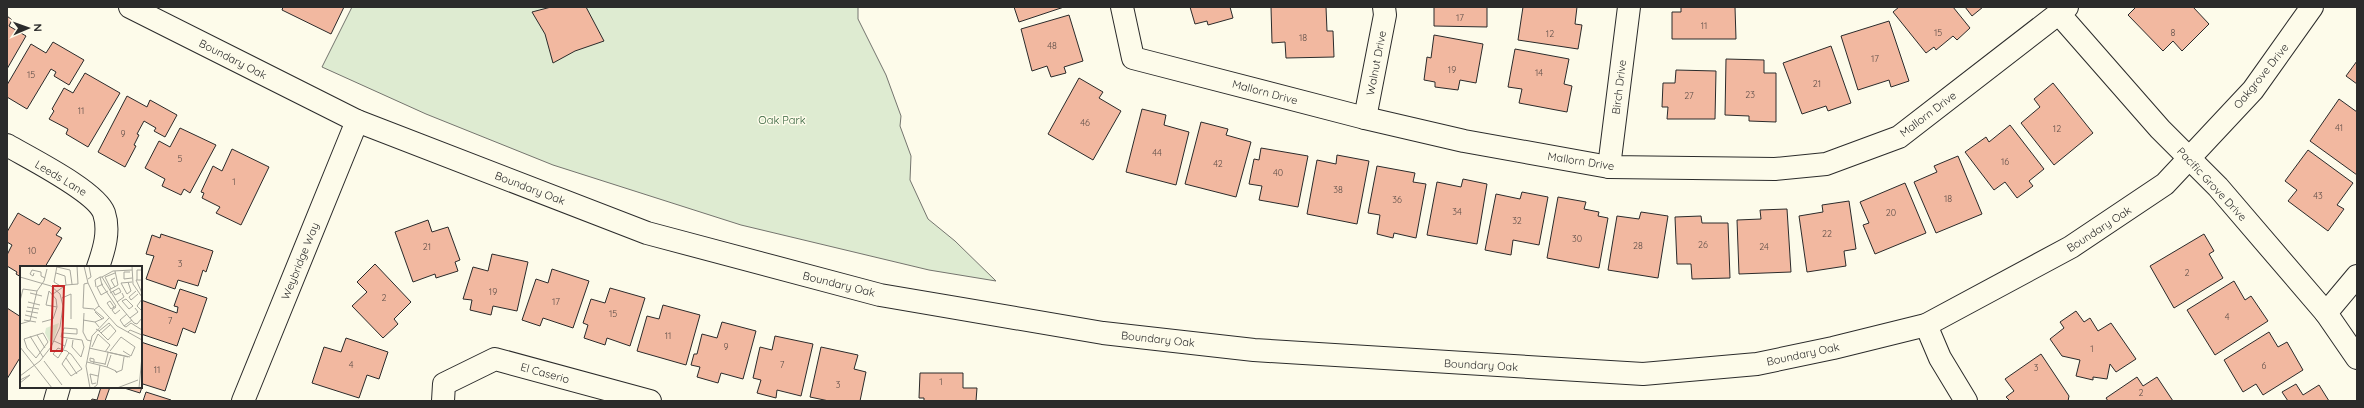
<svg xmlns="http://www.w3.org/2000/svg" width="2364" height="408" font-family="Quicksand,sans-serif">
  <style>
    .park { fill: #deebd1; stroke: #74746e }
    .building { fill: #f2b8a0; stroke: #2b2b2b }
    .lines { fill: none; stroke-linecap: round; stroke-linejoin: round }
    .minor-casing { stroke: #2b2b2b; stroke-width: 24 }
    .tertiary-casing { stroke: #2b2b2b; stroke-width: 24 }
    .minor { stroke: #fdfbea; stroke-width: 22 }
    .tertiary { stroke: #fdfbea; stroke-width: 22 }
    .labels { text-anchor: middle; dominant-baseline: central; stroke-width: 3; stroke-linejoin: round; paint-order: stroke }
    .number-label { font-size: 9px; fill: #5d4e48 }
    .street-label { font-size: 11px; fill: #2b2b2b; stroke: #fdfbea }
    .park-label { font-size: 11px; fill: #34623c; stroke: #fdfbea }
    .inset-road { fill: none; stroke: #a9a89e; stroke-width: 1 }
    .view { fill: #c62828; fill-opacity: 0.15; stroke: #c62828; stroke-width: 2 }
    .inset-edge { fill: none; stroke: #2b2b2b; stroke-width: 2 }
  </style>
  <rect width="100%" height="100%" fill="#fdfbea"/>
  <polygon class="park" points="352,7 858,7 858,19 886,75 901,116 900,126 911,156 910,180 928,219 955,241 996,281 929,270 741,225 553,165 426,114 322,67"/>
  <g class="building">
    <polygon points="283,7 344,7 331,34 282,10"/>
    <polygon points="551,7 586,7 604,41 575,51 553,63 545,34 532,12"/>
    <polygon points="1014,7 1064,7 1019,22"/>
    <polygon points="1190,7 1230,7 1233,18 1208,25 1207,21 1195,24"/>
    <polygon points="1271,7 1326,7 1327,31 1333,31 1334,57 1286,58 1285,42 1272,43"/>
    <polygon points="1434,7 1487,7 1487,27 1434,26"/>
    <polygon points="1523,7 1577,7 1575,24 1582,25 1578,49 1518,40"/>
    <polygon points="1681,7 1735,7 1736,39 1672,39 1672,12 1681,12"/>
    <polygon points="1899,7 1953,7 1970,28 1957,40 1953,36 1936,50 1934,47 1926,53 1893,12"/>
    <polygon points="1965,7 1983,7 1972,16"/>
    <polygon points="2136,7 2193,7 2209,24 2182,51 2173,41 2163,51 2128,15"/>
    <polygon points="1069,15 1083,61 1064,67 1066,73 1051,77 1047,66 1032,71 1021,29"/>
    <polygon points="7,16 12,20 9,26 26,36 7,69"/>
    <polygon points="1889,21 1909,81 1891,87 1889,80 1858,90 1841,36"/>
    <polygon points="1434,35 1483,44 1476,83 1460,80 1458,90 1435,87 1435,82 1424,80 1427,57 1431,58"/>
    <polygon points="53,42 84,60 69,85 54,76 56,72 51,69 27,109 7,97 7,85 31,44 46,53"/>
    <polygon points="1831,46 1851,103 1828,111 1826,106 1802,114 1783,63"/>
    <polygon points="1515,49 1569,59 1564,84 1572,86 1567,112 1519,103 1522,89 1508,87"/>
    <polygon points="1726,59 1764,60 1764,73 1776,73 1776,122 1749,121 1749,116 1725,115"/>
    <polygon points="2357,61 2357,84 2346,76"/>
    <polygon points="1676,70 1716,71 1715,119 1667,119 1668,107 1662,107 1663,83 1675,83"/>
    <polygon points="85,73 120,93 88,147 66,134 68,129 49,119 54,111 52,109 64,88 73,93"/>
    <polygon points="1079,78 1103,92 1099,98 1121,111 1093,160 1048,134"/>
    <polygon points="2053,83 2093,133 2054,165 2021,123 2040,107 2034,99"/>
    <polygon points="127,96 147,107 150,100 177,115 165,137 154,131 156,128 144,121 137,134 139,135 134,145 136,146 125,167 98,152"/>
    <polygon points="2339,99 2357,112 2357,175 2310,141"/>
    <polygon points="1142,109 1166,115 1164,125 1189,132 1176,185 1126,172"/>
    <polygon points="1201,122 1228,129 1226,135 1251,142 1236,197 1185,184"/>
    <polygon points="2010,125 2044,169 2029,181 2033,186 2017,198 2005,182 1994,190 1965,152 1986,137 1989,142"/>
    <polygon points="180,128 216,145 190,193 184,189 181,195 162,186 165,179 145,168 159,141 170,147"/>
    <polygon points="1261,148 1308,156 1298,207 1259,200 1262,186 1249,184 1254,159 1259,160"/>
    <polygon points="232,149 269,167 241,225 216,213 220,207 202,198 204,193 201,192 213,166 222,171"/>
    <polygon points="2308,150 2353,183 2337,205 2344,209 2328,231 2288,201 2297,190 2285,181"/>
    <polygon points="1337,155 1369,161 1357,224 1307,214 1317,160 1336,164"/>
    <polygon points="1958,156 1982,214 1936,233 1914,182 1937,172 1934,166"/>
    <polygon points="1377,166 1415,173 1413,182 1426,184 1416,238 1394,233 1393,238 1377,234 1380,215 1368,213"/>
    <polygon points="1463,179 1487,184 1477,244 1427,235 1437,182 1461,187"/>
    <polygon points="1905,183 1926,233 1875,254 1863,225 1869,223 1860,202"/>
    <polygon points="1522,192 1548,197 1539,245 1513,240 1511,255 1485,250 1496,194 1520,199"/>
    <polygon points="1558,197 1586,202 1584,209 1599,212 1598,216 1608,218 1599,268 1547,258"/>
    <polygon points="1849,201 1856,249 1844,251 1846,266 1807,272 1799,216 1823,212 1822,205"/>
    <polygon points="1787,209 1791,272 1739,274 1737,220 1761,219 1760,210"/>
    <polygon points="1641,212 1668,216 1658,278 1608,270 1617,216 1639,219"/>
    <polygon points="18,213 39,225 44,218 61,228 56,235 62,238 45,267 21,267 21,277 16,274 17,272 7,266 7,255 12,245 7,242 7,232"/>
    <polygon points="1701,216 1702,223 1728,223 1730,278 1692,279 1691,264 1677,264 1675,217"/>
    <polygon points="428,220 432,232 448,227 460,260 455,262 458,271 436,278 435,274 413,282 395,232"/>
    <polygon points="161,234 213,251 206,272 203,270 198,286 178,280 175,289 146,279 154,256 146,254 152,235 160,238"/>
    <polygon points="2204,234 2214,251 2209,254 2223,278 2174,308 2150,266"/>
    <polygon points="492,254 528,262 517,311 493,306 491,315 470,310 472,300 463,299 473,267 488,271"/>
    <polygon points="375,264 411,302 394,319 398,324 383,338 352,306 367,292 357,282"/>
    <polygon points="552,269 589,281 573,328 543,318 540,326 522,320 536,279 548,283"/>
    <polygon points="2234,281 2245,300 2251,296 2268,321 2215,355 2187,310"/>
    <polygon points="610,288 645,298 630,346 607,338 605,345 584,338 588,325 583,323 591,299 605,303"/>
    <polygon points="180,289 207,298 195,333 183,328 177,346 141,334 141,300 177,313 178,307 174,306"/>
    <polygon points="663,305 700,315 686,365 637,351 647,316 659,319"/>
    <polygon points="7,308 21,317 21,356 7,379"/>
    <polygon points="2076,311 2084,322 2090,318 2098,331 2111,323 2136,359 2116,372 2110,364 2107,379 2093,377 2093,380 2076,376 2080,360 2062,356 2050,339 2064,328 2060,322"/>
    <polygon points="722,322 756,331 743,379 721,373 718,383 697,377 700,367 691,365 694,354 697,354 702,334 717,338"/>
    <polygon points="2269,332 2278,347 2287,342 2303,370 2263,395 2256,384 2243,392 2224,360"/>
    <polygon points="775,336 813,344 801,396 777,390 776,398 757,393 761,380 753,378 760,347 772,350"/>
    <polygon points="346,338 388,352 379,379 367,375 359,398 312,383 324,347 341,352"/>
    <polygon points="141,342 177,354 165,391 143,384 140,393 121,387 141,387"/>
    <polygon points="821,347 858,355 854,369 866,372 860,401 829,401 810,397"/>
    <polygon points="2041,354 2069,396 2068,401 2010,401 2006,397 2014,391 2005,379"/>
    <polygon points="920,373 963,373 963,388 977,388 976,401 924,401 924,398 919,398"/>
    <polygon points="2137,377 2143,386 2157,377 2173,401 2108,401 2106,398"/>
    <polygon points="2296,384 2303,395 2319,385 2329,401 2288,401 2282,392"/>
    <polygon points="101,387 110,387 105,401 91,401 92,399 97,400"/>
    <polygon points="146,392 171,400 170,401 143,401"/>
  </g>
  <g class="lines">
    <g class="minor-casing">
      <g id="minor">
        <polyline points="1122,7 1133,58 1365,118 1464,141 1609,167 1775,169 1826,164 1899,137 2067,7"/>
        <polyline points="2060,15 2160,129 2218,187 2326,313 2357,358"/>
        <polyline points="1365,118 1385,15 1384,7"/>
        <path d="M7,145C29,158 96,191 104,213C110,231 104,250 98,267"/>
        <polyline points="1609,167 1629,7"/>
        <polyline points="2326,313 2357,276"/>
        <polyline points="1926,325 1940,358 1966,401"/>
        <polyline points="55,401 59,387"/>
        <polyline points="243,401 357,121"/>
        <polyline points="443,401 444,384 495,359 650,401"/>
      </g>
    </g>
    <g class="tertiary-casing">
      <polyline id="tertiary" points="130,7 357,121 647,233 880,295 1103,333 1254,350 1643,374 1757,364 1833,348 1926,325 2071,247 2165,184 2253,90 2312,7"/>
    </g>
    <use href="#minor" class="minor"/>
    <use href="#tertiary" class="tertiary"/>
  </g>
  <g class="labels">
    <g class="number-label">
      <text x="1460" y="17">17</text>
      <text x="1704" y="25">11</text>
      <text x="1938" y="32">15</text>
      <text x="2173" y="32">8</text>
      <text x="1550" y="33">12</text>
      <text x="1303" y="37">18</text>
      <text x="1052" y="45">48</text>
      <text x="1875" y="58">17</text>
      <text x="1452" y="69">19</text>
      <text x="1539" y="72">14</text>
      <text x="31" y="74">15</text>
      <text x="1817" y="83">21</text>
      <text x="1750" y="94">23</text>
      <text x="1689" y="95">27</text>
      <text x="81" y="110">11</text>
      <text x="1085" y="122">46</text>
      <text x="2339" y="127">41</text>
      <text x="2057" y="128">12</text>
      <text x="123" y="133">9</text>
      <text x="1157" y="152">44</text>
      <text x="180" y="158">5</text>
      <text x="2005" y="161">16</text>
      <text x="1218" y="163">42</text>
      <text x="1278" y="172">40</text>
      <text x="234" y="181">1</text>
      <text x="1338" y="189">38</text>
      <text x="2318" y="195">43</text>
      <text x="1948" y="198">18</text>
      <text x="1397" y="199">36</text>
      <text x="1457" y="211">34</text>
      <text x="1891" y="212">20</text>
      <text x="1517" y="220">32</text>
      <text x="1827" y="233">22</text>
      <text x="1577" y="238">30</text>
      <text x="1703" y="244">26</text>
      <text x="1638" y="245">28</text>
      <text x="427" y="246">21</text>
      <text x="1764" y="246">24</text>
      <text x="32" y="250">10</text>
      <text x="180" y="263">3</text>
      <text x="2187" y="272">2</text>
      <text x="493" y="291">19</text>
      <text x="384" y="297">2</text>
      <text x="556" y="301">17</text>
      <text x="613" y="313">15</text>
      <text x="2227" y="316">4</text>
      <text x="170" y="320">7</text>
      <text x="668" y="335">11</text>
      <text x="726" y="346">9</text>
      <text x="2092" y="348">1</text>
      <text x="351" y="364">4</text>
      <text x="782" y="364">7</text>
      <text x="2264" y="365">6</text>
      <text x="2036" y="367">3</text>
      <text x="157" y="369">11</text>
      <text x="941" y="381">1</text>
      <text x="838" y="384">3</text>
      <text x="2141" y="392">2</text>
    </g>
    <g class="street-label">
      <text transform="translate(233 59) rotate(27)">Boundary Oak</text>
      <text transform="translate(1376 63) rotate(-79)">Walnut Drive</text>
      <text transform="translate(2261 76) rotate(-51)">Oakgrove Drive</text>
      <text transform="translate(1619 87) rotate(-83)">Birch Drive</text>
      <text transform="translate(1265 92) rotate(15)">Mallorn Drive</text>
      <text transform="translate(1928 114) rotate(-37)">Mallorn Drive</text>
      <text transform="translate(1581 161) rotate(9)">Mallorn Drive</text>
      <text transform="translate(61 178) rotate(31)">Leeds Lane</text>
      <text transform="translate(2212 184) rotate(47)">Pacific Grove Drive</text>
      <text transform="translate(530 188) rotate(21)">Boundary Oak</text>
      <text transform="translate(2099 229) rotate(-33)">Boundary Oak</text>
      <text transform="translate(300 261) rotate(-68)">Weybridge Way</text>
      <text transform="translate(839 284) rotate(14)">Boundary Oak</text>
      <text transform="translate(1158 339) rotate(6)">Boundary Oak</text>
      <text transform="translate(1803 354) rotate(-12)">Boundary Oak</text>
      <text transform="translate(1481 365) rotate(3)">Boundary Oak</text>
      <text transform="translate(545 373) rotate(15)">El Caserio</text>
    </g>
    <g class="park-label">
      <text x="782" y="120">Oak Park</text>
    </g>
  </g>
  <g transform="translate(20 266)">
    <rect width="122" height="122" fill="#fdfbea"/>
    <path d="M39,57L33,76L29,75L25,67L26,62Z" fill="#deebd1"/>
    <path class="inset-road" d="M37,0L34,16L42,21M64,0L68,17L79,40L97,60L122,74M112,0L113,18L122,31M37,1L50,4L52,18M112,4L93,5L82,11L99,39L114,57L117,58L122,52M110,6H104V13L112,12M14,7L13,10L10,8L12,4L21,6V10L25,12M36,7L45,10L46,19M0,11L31,20L40,28L43,40L40,61L31,81L20,95L0,110M82,11H80L82,19L96,40M68,13L71,11L69,0M117,14V4H122M122,14H116L122,27M108,16L111,25L107,28L101,17L112,16M68,17L64,18L63,42L74,43M83,18L77,21L81,29L88,25M76,21L75,14L80,11M95,21L91,14L95,12M91,23L85,11L95,7M89,24L98,19L95,5M116,25L109,31L111,34L118,28M10,27L22,30M90,27L99,22L101,26L95,29L93,25M33,28L46,19L58,18L57,0M42,32L51,28V53M106,33L113,40L109,43L102,35ZM122,33L117,40L122,45M0,35L3,23L17,25M8,36L20,39M97,36L104,31L102,27M7,41L19,43M94,41L90,35L87,37L91,43L96,40M96,41L92,44L95,48L100,44M6,45L18,47M75,46L82,53L84,52L74,44L79,40M64,47L63,66L67,74L71,75M107,48L100,54L104,60L112,54M5,49L17,52M110,52L118,46L115,42M4,54L16,56M63,54L75,56M22,56L33,53L37,41L36,33L29,25L26,39L37,41M0,58L10,55L17,25L24,15L27,3M104,60L106,61L111,57L122,64M79,61L75,56L82,53M76,63L79,65L88,74L96,65L89,57L79,65M108,66L110,64L122,69M23,67L28,76L16,92L7,82L4,73ZM42,67L57,68V63L44,62L42,67L41,71L62,74L64,81L61,91L52,81L53,74M81,67L90,59M17,69L25,82M10,70L23,91M47,73L45,80L43,84L38,92L33,88L38,82L43,84L47,85L49,87L51,88L62,103L51,110L42,98L49,87M34,75L45,80M0,81L32,122M72,81L78,68L90,79L85,86M69,82L110,91M90,85L101,71L115,81L111,90L103,85M87,86L108,91M46,92L57,108M24,95L42,119M67,96L87,101L96,105L97,107L95,105M73,98L74,96V93L70,92V95L74,96L85,98M85,99L88,87M87,101L91,89M97,106L102,104L104,91M0,114L10,109L0,117M76,117L72,118L70,108L78,110M70,122L66,100L72,70L89,52M73,122L77,119L80,99M97,122L118,114M119,122L122,90"/>
    <path class="view" d="M33,20H44L42,85H31Z"/>
    <rect width="122" height="122" class="inset-edge"/>
  </g>
  <rect width="2364" height="408" fill="none" stroke="#2b2b2b" stroke-width="16"/>
  <g transform="translate(28 28) rotate(88)" stroke="#fdfbea" stroke-width="3" paint-order="stroke">
  <path d="M0-3L7 15L0 10L-7 15Z" fill="#2b2b2b"/>
  <text y="-6" font-size="11" font-weight="bold" text-anchor="middle" fill="#2b2b2b">N</text>
  </g>
</svg>
